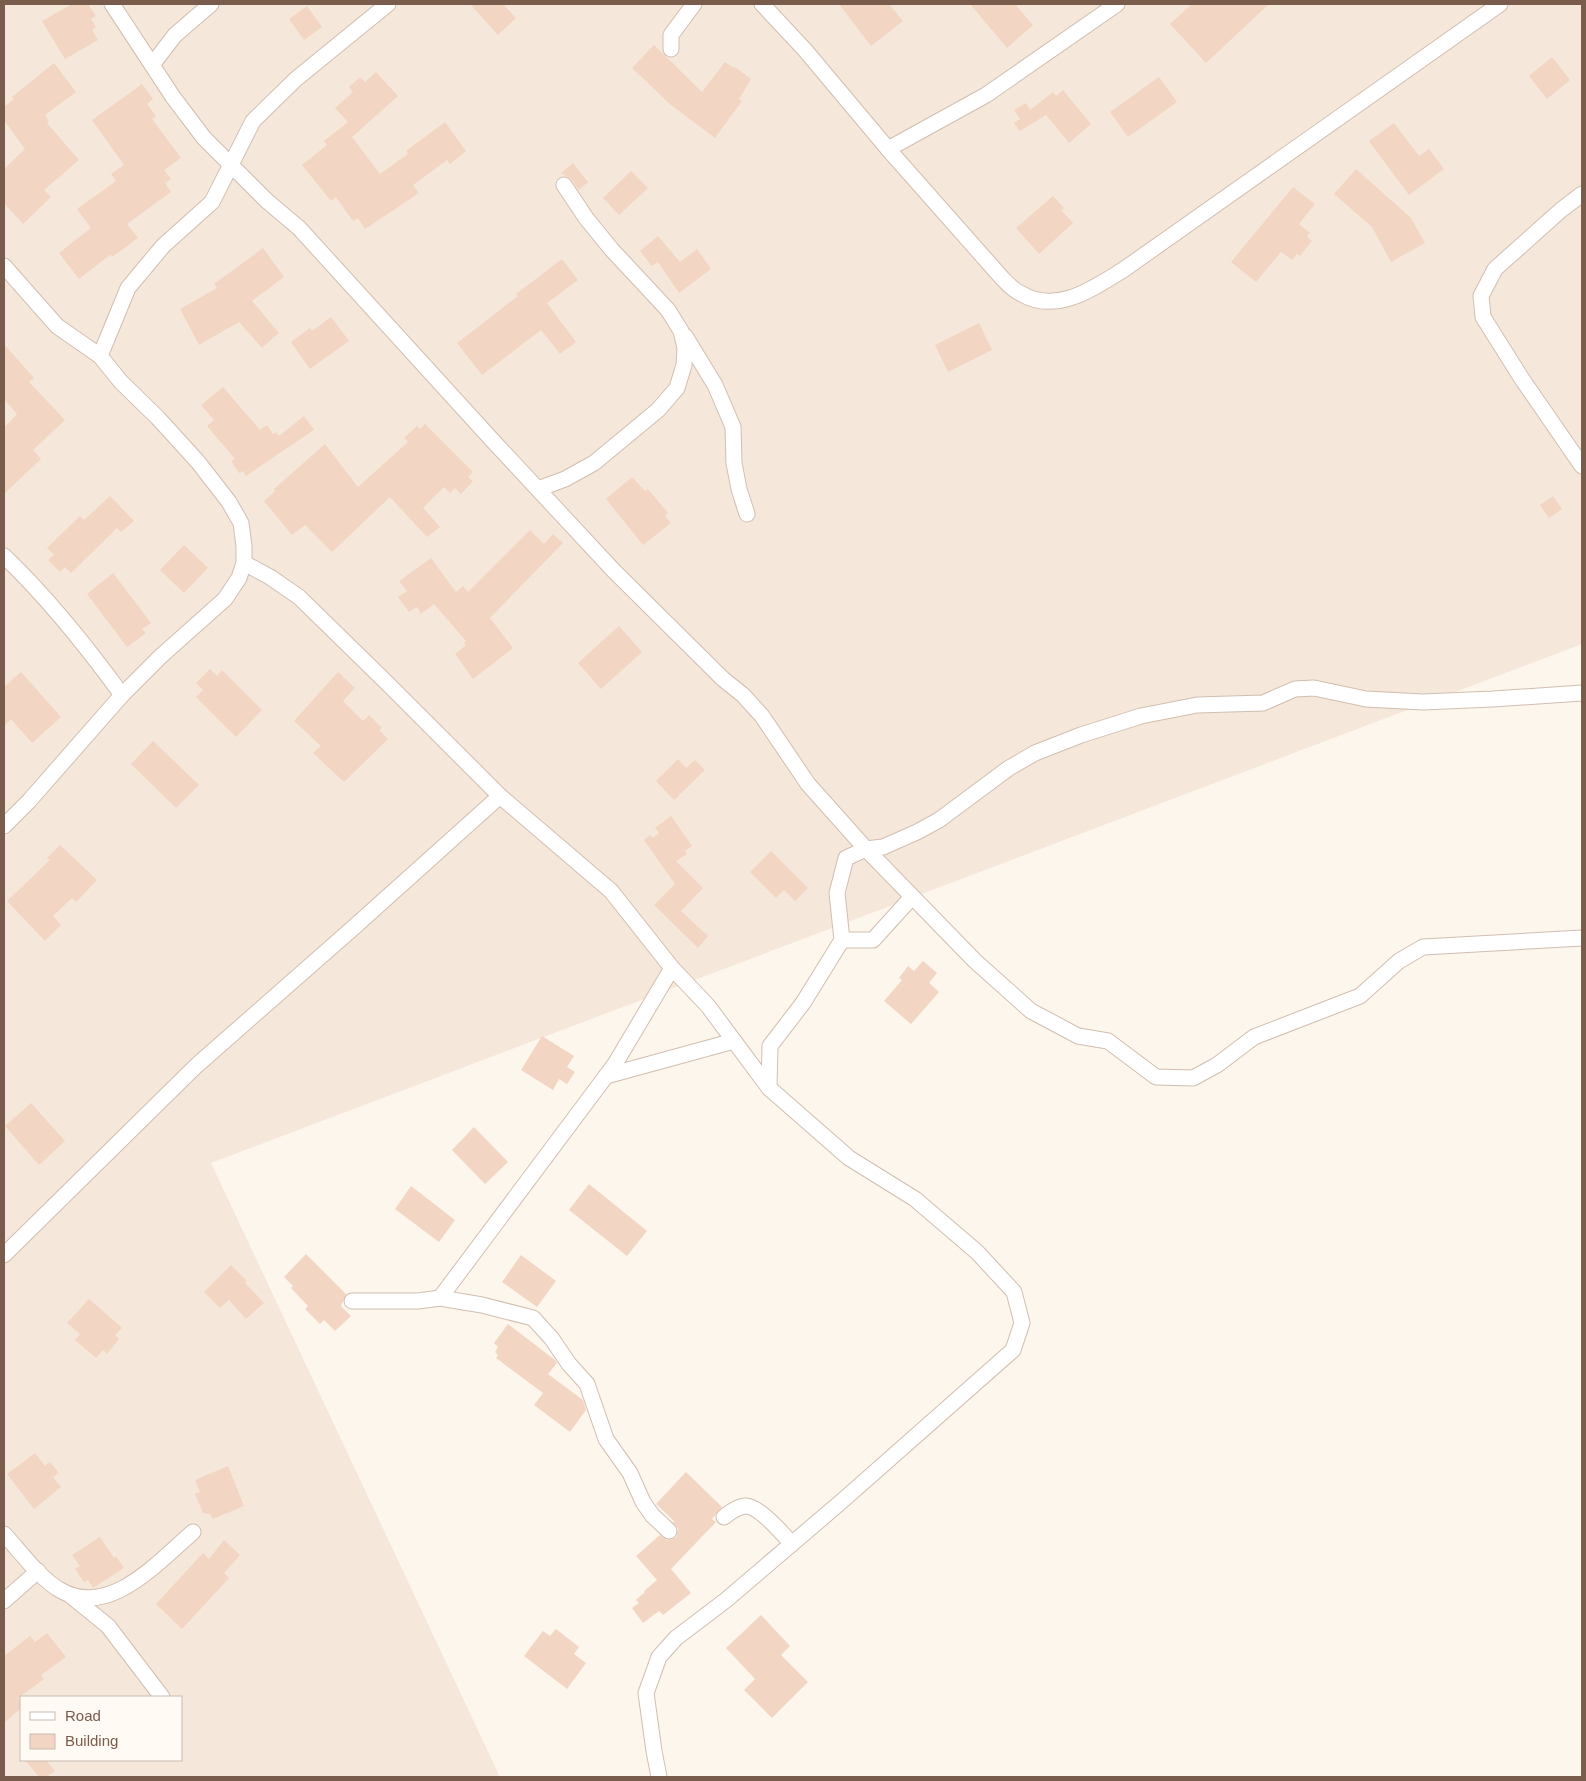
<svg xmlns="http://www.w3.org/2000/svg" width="1586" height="1781" font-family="Arial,sans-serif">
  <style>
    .residential { fill: #f5e8da; fill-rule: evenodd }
    .building { fill: #f3d5c3 }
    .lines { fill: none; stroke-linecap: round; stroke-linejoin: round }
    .minor-casing { stroke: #d1beb0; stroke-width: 17 }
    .minor { stroke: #fff; stroke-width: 15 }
  </style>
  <rect width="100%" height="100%" fill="#fdf6ec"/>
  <path class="residential" d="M4,4H1582V644L211,1163L500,1777H4ZM21,1697H181V1760H21Z"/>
  <g class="building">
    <polygon points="72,4 88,4 96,16 91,19 96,27 92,30 98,40 65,59 42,21"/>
    <polygon points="470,4 503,4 516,18 498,35"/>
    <polygon points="839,4 889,4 903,21 871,46"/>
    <polygon points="970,4 1015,4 1033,25 1007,48"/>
    <polygon points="1192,4 1269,4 1206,63 1170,24"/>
    <polygon points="307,6 322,27 304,40 289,19"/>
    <polygon points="654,45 702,92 725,62 734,68 735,67 751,79 739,99 742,101 715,138 671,105 632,68"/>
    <polygon points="1552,57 1570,80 1547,99 1529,76"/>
    <polygon points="54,63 76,92 45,115 49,121 47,123 79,160 44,190 51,197 23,224 4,203 4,169 25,149 4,120 4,107 14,99 12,97"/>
    <polygon points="376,72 398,96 352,137 380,174 408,154 406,151 445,122 466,151 450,164 447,160 413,185 419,193 365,229 358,218 353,221 336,197 331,201 302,165 327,145 324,141 348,122 335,108 353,92 349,87 360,77 365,82"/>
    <polygon points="1159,77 1177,102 1128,137 1110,112"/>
    <polygon points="142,84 153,99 147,104 156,116 152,119 181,158 164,170 171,179 165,183 171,192 127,224 138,238 112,257 111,254 79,279 59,253 91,228 77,209 116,181 111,174 124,165 92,120"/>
    <polygon points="1063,90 1091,124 1069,143 1046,115 1020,131 1014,123 1020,119 1014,110 1026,103 1030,110 1053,92 1056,96"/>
    <polygon points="1394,123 1419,156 1429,149 1444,169 1409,195 1369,141"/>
    <polygon points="573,163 588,182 579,190 571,179 561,173"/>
    <polygon points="1356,169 1411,218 1425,243 1391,262 1372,227 1334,194"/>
    <polygon points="631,171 648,188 619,215 603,198"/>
    <polygon points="1293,187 1315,204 1299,224 1310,233 1307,236 1312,241 1300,256 1297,254 1292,260 1281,252 1256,282 1231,262"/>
    <polygon points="1053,196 1064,208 1061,210 1073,223 1039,254 1016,228"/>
    <polygon points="658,236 680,262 697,249 711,269 679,293 658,262 652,266 640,251"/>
    <polygon points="263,248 284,277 252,301 279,333 262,348 239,322 199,345 180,309 217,288 214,284"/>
    <polygon points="562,259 578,280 547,303 576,342 560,354 541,330 482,375 457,343 518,296 516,294"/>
    <polygon points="331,317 349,341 310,369 291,342 310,328 312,331"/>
    <polygon points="979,323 992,350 948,372 935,345"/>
    <polygon points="4,344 34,378 29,382 65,420 33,450 41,459 4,494 4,428 17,414 4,399"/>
    <polygon points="223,387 260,430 267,425 273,434 276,432 279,436 304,416 314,430 246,476 243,471 239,473 231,461 235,459 207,426 214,420 201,405"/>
    <polygon points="425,424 473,472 468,477 473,481 461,494 455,488 450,493 444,487 423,508 440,527 427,537 390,497 332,552 305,525 292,535 264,501 275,491 274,489 325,444 358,487 408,442 404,438 417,426 420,429"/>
    <polygon points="632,477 645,491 648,489 668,513 665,516 671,523 643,545 606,499"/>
    <polygon points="110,496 134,521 121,532 117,528 71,573 65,567 60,572 48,560 54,555 47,548 80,516 84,520"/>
    <polygon points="1553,496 1562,509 1549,518 1540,505"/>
    <polygon points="530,530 544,544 553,534 563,543 490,618 513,648 473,679 455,654 466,645 464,643 466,641 434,604 421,614 417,607 409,612 398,597 407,591 399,581 431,558 456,592 463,586 468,592"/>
    <polygon points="184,545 208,568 184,593 160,570"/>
    <polygon points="113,573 151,623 142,629 146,633 127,647 87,594"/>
    <polygon points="619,626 642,652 601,689 578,663"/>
    <polygon points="210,669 217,676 222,670 262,710 236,737 196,697 203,690 196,683"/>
    <polygon points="21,672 61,717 32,743 11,719 4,726 4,687"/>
    <polygon points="338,672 355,688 343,701 363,721 369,715 382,728 379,730 388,739 344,782 313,753 321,746 294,721"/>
    <polygon points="153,741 199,785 176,808 131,764"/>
    <polygon points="678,759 686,768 695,760 705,770 674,800 656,781"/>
    <polygon points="671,816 692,846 685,851 687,854 676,861 703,888 681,911 708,936 698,948 654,905 675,884 644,840 650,835 653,838 659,833 655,828"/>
    <polygon points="60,845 97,880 76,902 72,898 53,916 61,925 45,941 7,901 50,860 47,858"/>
    <polygon points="771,851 808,888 795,901 784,890 776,898 750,872"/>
    <polygon points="923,961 937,973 929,983 939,992 911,1024 884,1001 902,980 899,978 908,966 914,971"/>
    <polygon points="542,1036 574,1056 567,1067 575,1072 567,1084 559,1079 553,1090 521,1070"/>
    <polygon points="31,1103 65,1141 39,1165 5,1126"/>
    <polygon points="474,1127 508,1162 485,1184 452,1150"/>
    <polygon points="589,1184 647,1231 627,1256 569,1210"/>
    <polygon points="411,1186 455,1220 439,1242 395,1209"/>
    <polygon points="306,1254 346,1294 341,1306 351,1316 335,1331 324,1320 320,1324 305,1309 308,1306 291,1288 293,1286 284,1277"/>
    <polygon points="521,1255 556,1281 537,1307 502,1282"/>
    <polygon points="231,1265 247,1281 245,1283 264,1303 246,1319 229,1300 220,1308 204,1292"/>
    <polygon points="89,1299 122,1328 115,1335 119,1339 107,1354 103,1350 96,1358 75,1340 80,1334 67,1323"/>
    <polygon points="508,1324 555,1360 557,1363 548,1374 583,1400 586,1410 570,1432 534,1405 543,1393 496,1358 498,1355 495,1352 498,1347 494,1343"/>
    <polygon points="35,1453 45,1466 50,1462 59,1473 53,1477 61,1487 34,1509 7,1474"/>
    <polygon points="228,1466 244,1506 213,1519 210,1514 203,1513 195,1494 200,1492 195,1480"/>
    <polygon points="686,1472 722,1507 712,1519 716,1522 671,1569 691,1593 663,1615 659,1611 643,1623 632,1608 639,1603 636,1600 645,1592 644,1591 657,1580 636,1556 660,1535 667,1540 676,1537 678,1529 673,1522 674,1521 656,1504"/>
    <polygon points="100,1537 114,1558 116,1556 124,1568 93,1588 88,1580 84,1582 75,1569 80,1566 72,1555"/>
    <polygon points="224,1540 240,1555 224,1573 229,1578 182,1629 156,1604 203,1553 209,1559"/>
    <polygon points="761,1615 790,1646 781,1655 808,1682 772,1718 744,1690 755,1679 726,1648"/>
    <polygon points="556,1629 579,1647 574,1654 586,1663 567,1689 524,1656 543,1631 550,1636"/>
    <polygon points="47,1633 66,1657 41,1675 44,1679 21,1696 21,1708 4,1723 4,1656 30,1636 35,1642"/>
    <polygon points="25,1760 46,1760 55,1771 46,1777 39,1777"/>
  </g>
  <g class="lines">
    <g class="minor-casing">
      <g id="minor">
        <polyline points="112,4 173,97 204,138 267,201 299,228 493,441 614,571 723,679 743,695 762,716 808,784 866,849 975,961 1031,1011 1078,1036 1108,1041 1156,1077 1193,1078 1217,1065 1254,1037 1360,996 1399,961 1423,947 1582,938"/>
        <path d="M762,4L805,50L888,149L1002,278C1007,283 1013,290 1020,293C1056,315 1092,289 1123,270L1500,4"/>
        <polyline points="671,49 671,35 694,4"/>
        <polyline points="152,65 175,35 211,4"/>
        <polyline points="888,149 986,95 1117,4"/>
        <polyline points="1582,194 1561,210 1495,269 1481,296 1483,317 1522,379 1582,466"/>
        <polyline points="4,266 57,326 100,356 121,382 158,418 198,462 229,502 241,523 244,546 244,563 239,578 225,599 161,656 122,695 29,801 4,826"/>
        <polyline points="685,336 715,385 733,427 734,463 739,489 747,514"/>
        <polyline points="100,356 128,288 163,246 212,202 253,121 296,79 388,4"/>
        <polyline points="538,489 565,479 594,463 658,410 677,388 684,365 685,348 681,331 668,310 612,250 586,218 564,185"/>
        <path d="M4,556C47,597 87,647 122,695"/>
        <polyline points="244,563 270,577 299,597 388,684 500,796 611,891 672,968 708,1006 769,1088 849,1158 915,1199 977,1252 1014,1292 1022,1323 1013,1350 842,1501 726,1600 676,1638 659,1657 646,1693 654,1751 659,1777"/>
        <polyline points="842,940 873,940 912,897"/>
        <polyline points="606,1076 734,1041"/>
        <polyline points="769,1088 770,1046 803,1003 842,940 837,893 846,858 866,849 883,847 917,832 939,820 1009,768 1035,753 1081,735 1141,716 1197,705 1263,703 1295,689 1314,688 1366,699 1423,702 1493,699 1582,693"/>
        <polyline points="4,1255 196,1066 353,928 500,796"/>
        <polyline points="440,1298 482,1305 533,1318 552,1339 569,1364 587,1384 606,1439 630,1473 643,1502 652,1515 669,1531"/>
        <polyline points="352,1301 418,1301 440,1298 615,1064 672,968"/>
        <path d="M724,1517C730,1512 737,1507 745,1506C758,1505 783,1534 792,1544"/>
        <path d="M4,1534C20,1551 39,1578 60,1590C109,1619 158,1562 193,1532"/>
        <polyline points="71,1596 108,1626 162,1697"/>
        <polyline points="4,1601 38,1571"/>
      </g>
    </g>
    <use href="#minor" class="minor"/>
  </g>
  <rect width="1586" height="1781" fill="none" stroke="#7a5c4d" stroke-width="10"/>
  <rect x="20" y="1696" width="162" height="65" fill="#fffaf3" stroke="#cabbb1"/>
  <rect x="30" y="1712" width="25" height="8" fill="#ffffff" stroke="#cabbb1"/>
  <text x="65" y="1721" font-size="15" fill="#7a5c4d">Road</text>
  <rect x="30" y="1734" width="25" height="15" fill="#f3d5c3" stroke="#cabbb1"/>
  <text x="65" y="1746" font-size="15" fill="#7a5c4d">Building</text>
</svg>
